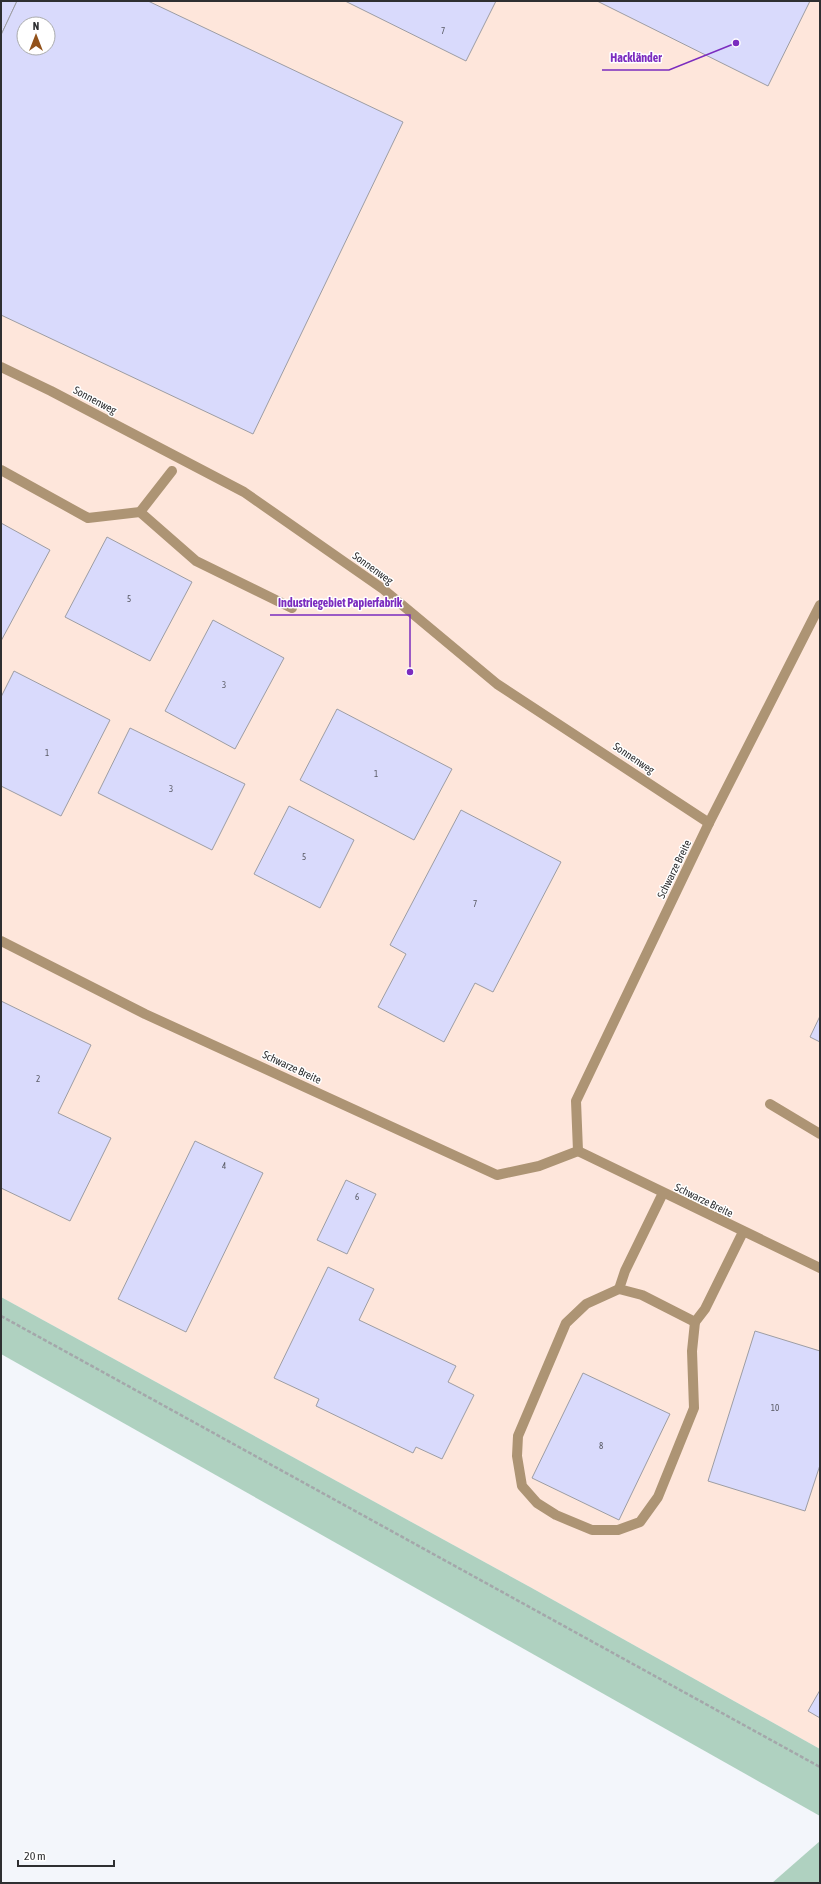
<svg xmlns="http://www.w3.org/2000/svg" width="821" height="1884" font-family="'Asap Condensed',sans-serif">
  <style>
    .industrial { fill: #fee6db; fill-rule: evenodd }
    .green { fill: #afd1c0 }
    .building { fill: #d9dafc; stroke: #9d9da3; fill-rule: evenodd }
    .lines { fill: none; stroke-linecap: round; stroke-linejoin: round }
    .path { stroke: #a4a7aa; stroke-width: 2.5; stroke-dasharray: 4 2; stroke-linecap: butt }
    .minor { stroke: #ad9474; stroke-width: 10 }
    .labels { text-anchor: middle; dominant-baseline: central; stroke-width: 3; stroke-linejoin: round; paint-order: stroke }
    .number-label { font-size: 9px; fill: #595a64 }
    .street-label { font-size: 11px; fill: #2e2f31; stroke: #fff }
    .leader { fill: none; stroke: #7b2cbf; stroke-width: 1.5 }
    .callout-dot { fill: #7b2cbf; stroke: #fff; stroke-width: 1.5 }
    .callout-label { font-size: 12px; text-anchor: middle; font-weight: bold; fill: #7b2cbf; stroke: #fff; stroke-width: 3; stroke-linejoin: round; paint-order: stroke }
  </style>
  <rect width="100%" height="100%" fill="#f3f6fb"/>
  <path class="industrial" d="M1,1H820V1749L530,1587L1,1297ZM24,24H48V48H24Z"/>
  <g class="green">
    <polygon points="1,1297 530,1587 820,1749 820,1816 1,1354"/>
    <polygon points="820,1841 820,1883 772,1883"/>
  </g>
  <g class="building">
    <polygon points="1,1 17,1 2,33 1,32"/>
    <path d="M17,1H148L403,122L253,434L1,315V35ZM24,24H48V48H24Z"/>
    <polygon points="345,1 496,1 466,61"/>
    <polygon points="597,1 810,1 768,86"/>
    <polygon points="1,523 50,550 1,641"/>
    <polygon points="107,537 192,582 150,661 65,617"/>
    <polygon points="213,620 284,658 235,749 165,711"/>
    <polygon points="14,671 110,720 61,816 1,786 1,697"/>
    <polygon points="337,709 452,769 414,840 300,780"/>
    <polygon points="130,728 245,784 212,850 98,793"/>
    <polygon points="289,806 354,840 320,908 254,874"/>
    <polygon points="461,810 561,862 493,992 475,983 444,1042 378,1007 406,954 390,945"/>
    <polygon points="1,1001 91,1045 58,1113 111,1138 70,1221 1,1188"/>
    <polygon points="820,1016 820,1042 810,1037"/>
    <polygon points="195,1141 263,1173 186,1332 118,1299"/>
    <polygon points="346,1180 376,1194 347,1254 317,1240"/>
    <polygon points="328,1267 374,1289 359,1320 456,1366 448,1382 474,1395 442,1459 416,1447 413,1453 316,1406 319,1399 274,1378"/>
    <polygon points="755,1331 820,1351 820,1465 805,1511 708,1481"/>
    <polygon points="583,1373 670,1414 619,1520 532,1478"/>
    <polygon points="820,1690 820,1718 808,1711"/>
  </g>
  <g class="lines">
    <polyline class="path" points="1,1316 820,1767"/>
    <g class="minor">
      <polyline points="1,367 51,391 244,492 383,589 497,684 709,823"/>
      <polyline points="1,470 88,518 140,512 172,471"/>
      <polyline points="140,512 196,561 292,608"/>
      <polyline points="1,941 145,1014 497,1175 539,1166 578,1151 576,1101 709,823 820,605"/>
      <polyline points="770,1104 820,1134"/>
      <polyline points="578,1151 820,1268"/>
      <polyline points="663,1193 625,1271 619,1289 642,1295 695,1322 705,1309 743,1232"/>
      <polyline points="619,1289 586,1304 566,1323 518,1436 517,1456 522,1486 537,1503 556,1515 592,1530 618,1530 640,1522 658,1497 694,1408 692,1351 695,1322"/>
    </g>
  </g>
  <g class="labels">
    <g class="number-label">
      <text x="443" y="31">7</text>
      <text x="129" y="599">5</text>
      <text x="224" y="685">3</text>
      <text x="47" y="753">1</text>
      <text x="376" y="774">1</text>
      <text x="171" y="789">3</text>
      <text x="304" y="857">5</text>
      <text x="475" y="904">7</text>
      <text x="38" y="1079">2</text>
      <text x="224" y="1166">4</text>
      <text x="357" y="1197">6</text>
      <text x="775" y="1408">10</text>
      <text x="601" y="1446">8</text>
    </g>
    <g class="street-label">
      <text transform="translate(95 400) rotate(28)">Sonnenweg</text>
      <text transform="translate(373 568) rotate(36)">Sonnenweg</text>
      <text transform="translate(634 758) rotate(34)">Sonnenweg</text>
      <text transform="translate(674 869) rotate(-64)">Schwarze Breite</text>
      <text transform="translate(292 1067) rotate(25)">Schwarze Breite</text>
      <text transform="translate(704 1200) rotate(26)">Schwarze Breite</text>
    </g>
  </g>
  <path class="leader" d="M736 43L669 70H602M410 672L410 615H270"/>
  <g class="callout-dot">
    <circle cx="736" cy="43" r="4"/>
    <circle cx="410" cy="672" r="4"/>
  </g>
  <g class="callout-label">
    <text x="636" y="62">Hackländer</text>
    <text x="340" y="607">Industriegebiet Papierfabrik</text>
  </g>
  <rect width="821" height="1884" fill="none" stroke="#2e2f31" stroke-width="4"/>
  <g transform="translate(36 36)"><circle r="19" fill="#ffffff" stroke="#abacad"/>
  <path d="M0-3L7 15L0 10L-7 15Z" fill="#92521b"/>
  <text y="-6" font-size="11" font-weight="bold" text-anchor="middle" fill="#2e2f31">N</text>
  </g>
  <path d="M18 1860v6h96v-6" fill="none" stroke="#2e2f31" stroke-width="2"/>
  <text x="24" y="1860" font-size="12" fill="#2e2f31" stroke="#ffffff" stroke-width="3" paint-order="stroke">20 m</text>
</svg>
